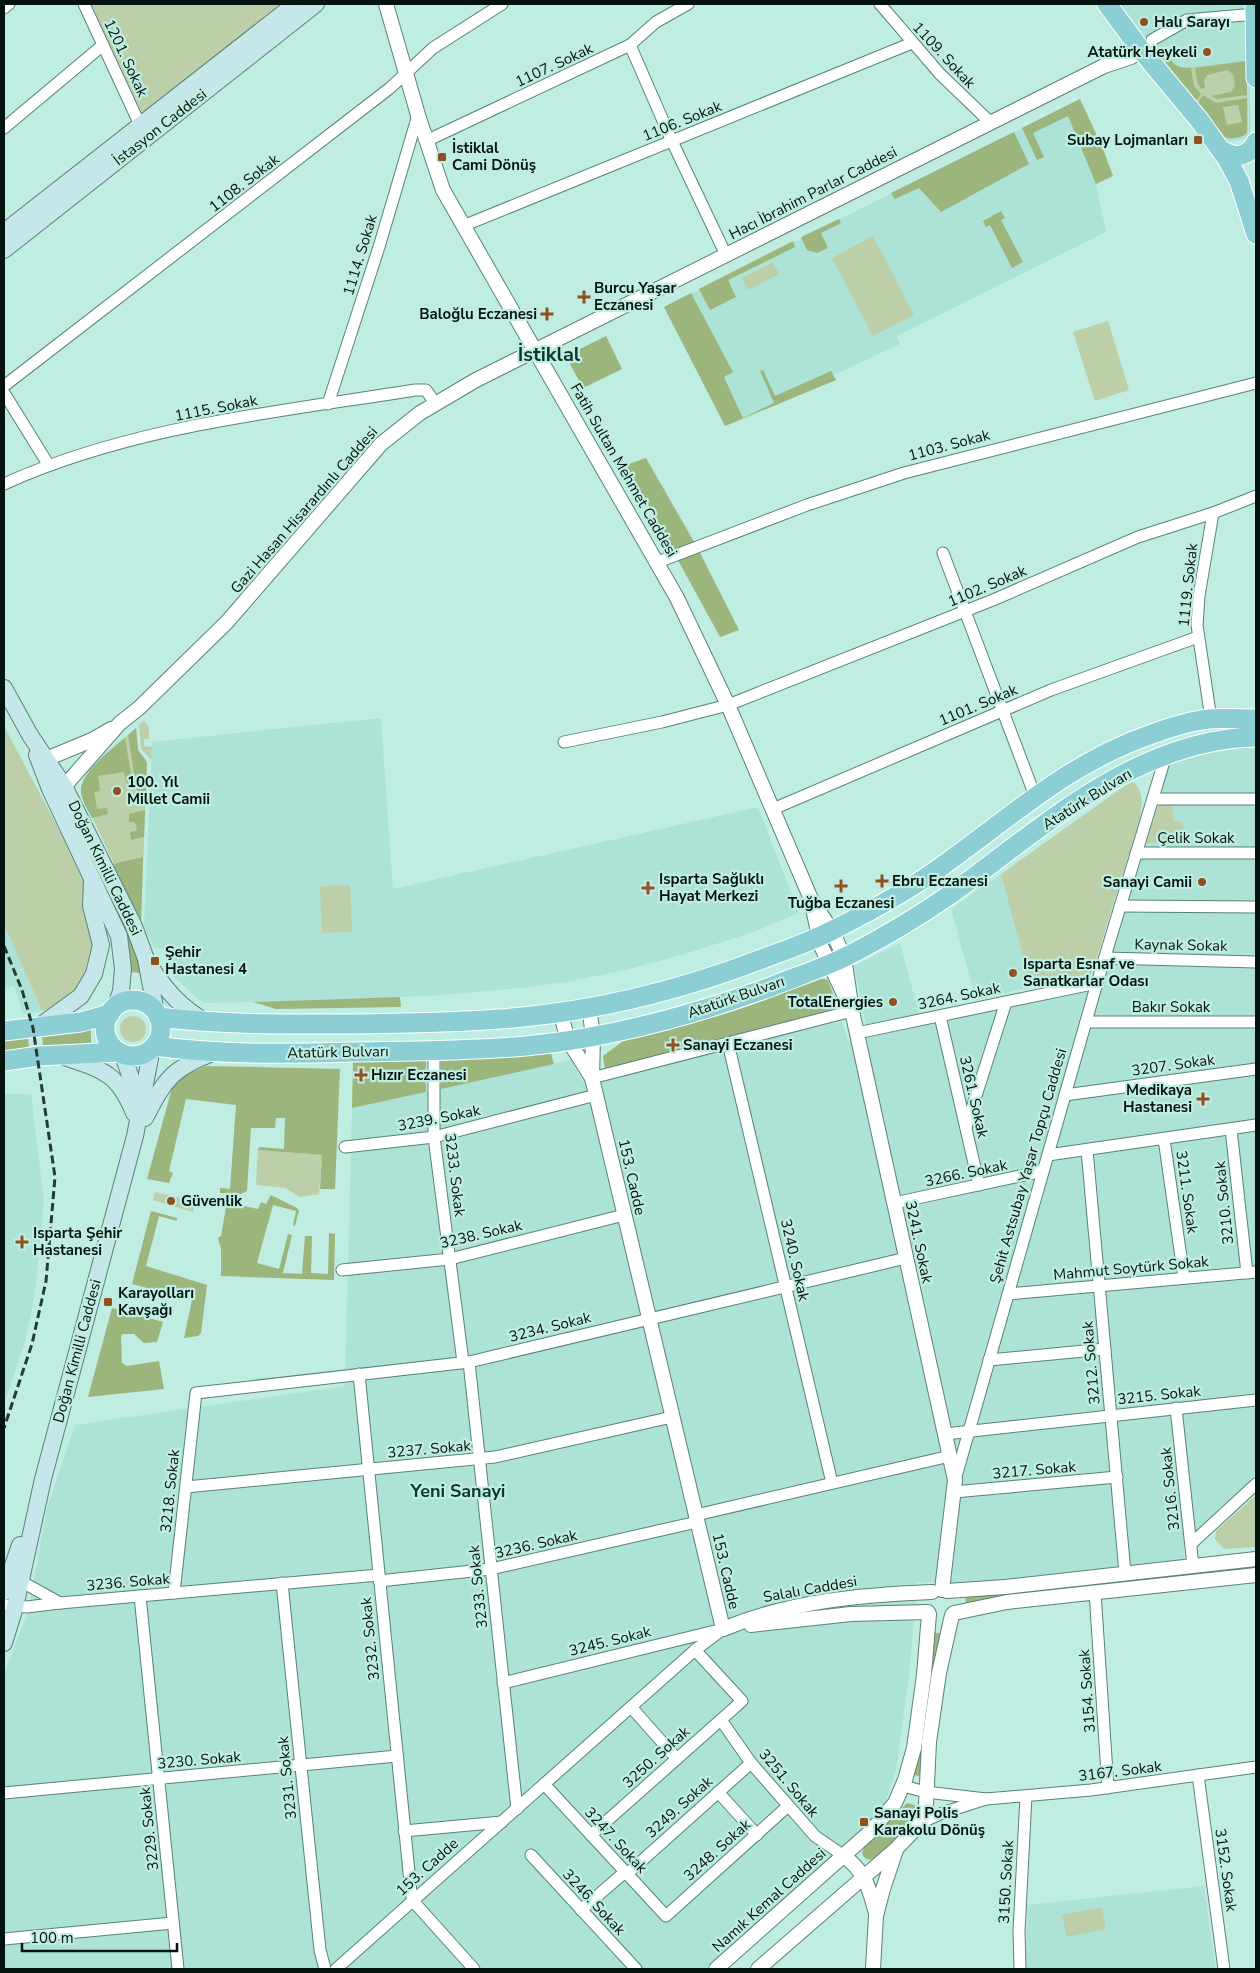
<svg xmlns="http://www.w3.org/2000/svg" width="1260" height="1973" font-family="'Nunito Sans',sans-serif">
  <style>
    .built { fill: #ade3d6 }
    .green { fill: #bccfa8 }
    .forest { fill: #9bb57c; fill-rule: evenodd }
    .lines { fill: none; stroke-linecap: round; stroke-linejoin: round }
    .minor-casing { stroke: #598279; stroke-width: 13 }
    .tertiary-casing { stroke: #598279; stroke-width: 16 }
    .secondary-casing { stroke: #598279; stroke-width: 18 }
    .primary-casing { stroke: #fff; stroke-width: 21 }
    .minor { stroke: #fff; stroke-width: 11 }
    .tertiary { stroke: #fff; stroke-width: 14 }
    .secondary { stroke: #c5e7e9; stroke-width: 16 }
    .primary { stroke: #8bced4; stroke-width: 19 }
    .rail { stroke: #263b36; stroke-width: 3; stroke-dasharray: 8 4; stroke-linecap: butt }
    .poi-dot { fill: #92501f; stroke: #c0ede1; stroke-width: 2 }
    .labels { text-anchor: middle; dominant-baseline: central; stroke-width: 4.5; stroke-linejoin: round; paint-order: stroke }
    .poi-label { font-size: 15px; font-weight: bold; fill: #041310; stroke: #c0ede1; text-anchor: start }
    .street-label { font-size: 15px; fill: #041310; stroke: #c0ede1 }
    .quarter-label { font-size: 18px; font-weight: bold; fill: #0b362e; stroke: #c0ede1 }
    .district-label { font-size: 20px; font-weight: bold; fill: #0b362e; stroke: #c0ede1 }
  </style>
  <rect width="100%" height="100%" fill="#c0ede1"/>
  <g class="built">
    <polygon points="1115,4 1248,4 1251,128 1248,138 1230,142 1224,141"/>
    <polygon points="1080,99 1103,149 1113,176 1096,184 1106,232 897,336 900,344 834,375 836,380 725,426 664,307"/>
    <polygon points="381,718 393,889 758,807 799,913 754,932 678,956 621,971 566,982 521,988 430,996 253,1002 205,1003 199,1000 168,971 169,949 154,948 144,928 152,742"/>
    <polygon points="1256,746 1256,1478 1184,1543 1184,1559 968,1583 917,1582 909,1677 896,1770 886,1801 853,1839 705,1969 4,1969 4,1673 28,1613 46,1511 75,1425 345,1386 352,1108 571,1060 584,1083 842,1021 848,1041 1100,988 1171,760 1186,754"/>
    <polygon points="1001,874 1031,987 976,1000 951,909"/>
    <polygon points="4,924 42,1011 23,1014 14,986 4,989"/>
    <polygon points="900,943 919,1014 866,1026 854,966"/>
    <polygon points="4,1094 31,1094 44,1201 36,1284 31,1315 25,1342 4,1405"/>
    <polygon points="1204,1886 1216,1969 1026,1969 1027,1905"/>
  </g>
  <g class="green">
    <polygon points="91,4 285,4 143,115"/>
    <path d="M1166,47C1167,58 1172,64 1182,68L1246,61L1248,129L1245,135L1229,139L1225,137L1157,55Z"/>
    <polygon points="873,236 914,315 873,336 832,258"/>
    <polygon points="773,262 779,274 748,290 742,278"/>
    <polygon points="1108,321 1129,390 1095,401 1073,332"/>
    <polygon points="144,721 149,727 149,739 144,739 144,746 152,747 151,760 141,748 139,725"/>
    <polygon points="4,726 83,875 97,937 88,979 57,1006 42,1011 4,924"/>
    <path d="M136,728L138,750L147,762L141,922L81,793C81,770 119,743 136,728Z"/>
    <path d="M1130,782L1135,783C1144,794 1142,804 1140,818L1092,973L1031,987L1001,874Z"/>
    <polygon points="1160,801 1173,802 1173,821 1183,822 1183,843 1146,843"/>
    <polygon points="350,885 352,932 322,933 320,886"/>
    <circle cx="133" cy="1029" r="13"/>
    <polygon points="258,1150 322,1155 319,1194 300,1197 285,1188 256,1185"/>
    <polygon points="155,1192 195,1201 193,1212 153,1200"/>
    <polygon points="1256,1495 1256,1547 1224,1549 1215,1539 1216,1531"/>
    <polygon points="1102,1907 1106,1929 1067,1937 1062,1915"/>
  </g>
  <g class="forest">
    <path d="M1166,47C1167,62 1177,69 1191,68L1194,86L1201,94L1196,102L1157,55Z"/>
    <polygon points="1246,61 1247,95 1217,99 1211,96 1231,92 1235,86 1233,74 1227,70 1207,75 1204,80 1205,88 1201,89 1197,81 1195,68"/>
    <path d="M1203,95L1216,103L1247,98V133C1242,138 1231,140 1225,137L1197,104ZM1238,105L1242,122L1227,125L1223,107Z"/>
    <polygon points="1080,99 1103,149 1113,176 1096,184 1068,116 1033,133 1044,157 1037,160 1022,128"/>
    <polygon points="1014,132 1029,164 941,212 919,188 895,199 891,193"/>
    <polygon points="1001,211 1005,218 1001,220 1023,262 1012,268 990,225 986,227 983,221"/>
    <polygon points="839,219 841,223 821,233 828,248 817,253 807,250 801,237"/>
    <polygon points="793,241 795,247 728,280 736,297 710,310 699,289"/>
    <polygon points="691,293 733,372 724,377 743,418 774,403 760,371 763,370 775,396 831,371 836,380 725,426 664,307"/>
    <polygon points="606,336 622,369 583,388 570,364 572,353"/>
    <polygon points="646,458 697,547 739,630 720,637 626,465"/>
    <polygon points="136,728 138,750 147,762 146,804 139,804 128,735"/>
    <path d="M125,738L133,786L127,787L124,772L98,776L100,791L94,792L97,809L107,808L108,814L92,818C88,810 82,801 81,792C79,773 112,749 125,738Z"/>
    <polygon points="59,797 134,938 141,973 128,972"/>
    <polygon points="145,810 144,837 131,840 130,832 136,831 137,826 134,822 129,822 129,814"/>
    <polygon points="143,857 141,922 113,864"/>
    <polygon points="816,977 828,980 838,1008 605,1070 603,1056 623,1041"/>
    <polygon points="400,997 401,1007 276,1009 253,1002"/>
    <polygon points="91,1029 91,1043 43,1048 42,1035"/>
    <polygon points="28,1037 29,1049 4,1053 4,1040"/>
    <polygon points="551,1053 554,1064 441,1089 441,1060"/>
    <polygon points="426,1060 426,1092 352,1108 353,1062"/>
    <polygon points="206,1066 340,1069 335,1189 320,1189 322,1155 258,1150 259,1147 284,1149 285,1118 276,1118 275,1128 251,1128 247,1191 241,1194 220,1193 220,1188 230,1189 236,1105 186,1099 169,1171 173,1173 169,1183 147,1179 172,1088 182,1077"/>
    <polygon points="271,1195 297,1208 299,1211 295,1226 293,1225 296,1211 273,1205 257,1263 279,1269 288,1234 292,1235 283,1273 302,1274 305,1236 312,1236 311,1273 328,1274 329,1233 335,1234 334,1280 221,1276 221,1249 218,1238 221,1236 226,1207 220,1205 220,1201 258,1209 261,1202 266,1204"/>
    <polygon points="151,1211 177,1218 177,1221 159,1216 146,1266 207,1285 201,1333 198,1336 184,1338 192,1300 132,1284"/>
    <polygon points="112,1308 163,1322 157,1342 144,1343 134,1334 123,1334 121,1336 122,1363 127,1366 159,1361 164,1389 88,1397"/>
    <polygon points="1256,1564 1256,1570 966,1604 965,1596"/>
    <polygon points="932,1632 943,1634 920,1776 913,1775"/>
    <path d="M907,1803L914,1805C918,1812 915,1818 910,1825L875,1859C869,1861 863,1859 862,1852L865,1846Z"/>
  </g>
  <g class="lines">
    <g class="minor-casing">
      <g id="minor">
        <polyline points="84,4 140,125"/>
        <polyline points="880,4 940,74 991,123"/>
        <polyline points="4,8 9,4"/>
        <polyline points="1152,40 1187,20 1255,14"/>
        <polyline points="630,45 671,139 726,255"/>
        <polyline points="4,128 103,45"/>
        <polyline points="426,141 630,45 656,22 688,4"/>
        <polyline points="463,226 912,43"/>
        <polyline points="4,386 390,88 433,48 502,4"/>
        <polyline points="4,393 48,464"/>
        <polyline points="328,404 379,247 418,115"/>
        <path d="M4,484C132,426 277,412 415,390H426L435,403"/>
        <polyline points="943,553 1035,796"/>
        <polyline points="658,562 807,505 904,473 1256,383"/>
        <polyline points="1211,719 1197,625 1199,596 1213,513"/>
        <polyline points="564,742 662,722 728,705 993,600 1138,537 1213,513 1256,496"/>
        <polyline points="1153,799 1256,799"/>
        <polyline points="773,809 1051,690 1198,637"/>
        <polyline points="1136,853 1256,853"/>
        <polyline points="1120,906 1256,907"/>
        <polyline points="1105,958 1256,962"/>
        <polyline points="940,1016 979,1185"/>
        <polyline points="1086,1022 1256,1022"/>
        <polyline points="857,1033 1097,983"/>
        <polyline points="728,1043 832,1483"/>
        <polyline points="434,1051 434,1137 463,1362"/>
        <polyline points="592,1078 852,1011"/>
        <polyline points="1065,1095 1256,1069"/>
        <polyline points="966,1127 1006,1002"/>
        <polyline points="1231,1129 1247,1273"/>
        <polyline points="1164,1139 1184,1278"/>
        <polyline points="345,1147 434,1137 596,1095"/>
        <polyline points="1087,1150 1125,1573"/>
        <polyline points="1048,1155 1256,1125"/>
        <polyline points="894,1203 1043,1171"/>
        <polyline points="342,1270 450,1259 624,1215"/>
        <polyline points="1008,1294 1256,1272"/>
        <polyline points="989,1360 1105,1349"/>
        <polyline points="469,1362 517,1809"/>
        <polyline points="359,1374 411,1892 413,1901 474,1969"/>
        <polyline points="1176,1408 1193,1566"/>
        <polyline points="945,1434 1256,1400"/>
        <polyline points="955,1480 1097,983 1166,755"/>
        <polyline points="186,1487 495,1457 672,1417"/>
        <polyline points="954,1492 1117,1477"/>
        <polyline points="696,1515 950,1456"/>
        <polyline points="1191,1544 1256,1484"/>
        <polyline points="379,1581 491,1569 697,1522"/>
        <polyline points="282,1583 320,1950 325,1969"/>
        <polyline points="1095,1592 1108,1788"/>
        <polyline points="174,1593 196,1393 469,1362 906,1258"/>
        <polyline points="140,1596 178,1969"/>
        <polyline points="60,1603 379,1575"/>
        <polyline points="4,1605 27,1607 60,1603 15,1578"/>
        <polyline points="503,1683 719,1630"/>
        <polyline points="631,1707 677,1759"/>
        <polyline points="721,1720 751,1763 815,1836 844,1856"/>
        <polyline points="1198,1775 1224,1969"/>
        <polyline points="544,1784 666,1916 788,1806"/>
        <polyline points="903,1786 926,1792 986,1799 945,1812 922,1822"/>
        <polyline points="718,1792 757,1835"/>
        <polyline points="4,1793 397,1756"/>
        <polyline points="986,1799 1091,1790 1256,1767"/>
        <polyline points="404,1831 502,1822"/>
        <polyline points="591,1835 742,1701 695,1650"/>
        <polyline points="531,1855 636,1969"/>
        <polyline points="627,1874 751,1763"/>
        <polyline points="581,1910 625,1872"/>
        <polyline points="4,1939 173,1923"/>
        <polyline points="336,1969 695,1650 723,1629"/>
        <polyline points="1020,1969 1019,1931 1026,1796"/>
      </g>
    </g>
    <g class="tertiary-casing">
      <g id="tertiary">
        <polyline points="386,4 418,115 443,190 677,598 728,705 811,899"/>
        <polyline points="1137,46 1104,66 1131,57 1141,50"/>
        <polyline points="39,762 92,740 111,729"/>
        <polyline points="56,793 69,781 120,723 139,708 227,622 381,444 420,413 476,380 1104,66"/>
        <polygon points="811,899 832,931 844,957 852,1011 821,946"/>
        <polyline points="852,1011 955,1480 942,1590"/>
        <polyline points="560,1012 568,1040 592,1078 593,1036 589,1007"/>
        <polyline points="592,1078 723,1629"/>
        <polyline points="947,1591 1005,1587 1256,1559"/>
        <polyline points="954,1613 1007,1602 1256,1575"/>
        <polyline points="751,1625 851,1614 928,1612"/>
        <path d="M723,1629C790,1601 860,1595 932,1592"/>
        <path d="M844,1856C867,1874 868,1886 876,1913"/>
        <polyline points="716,1969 870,1832 895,1803 905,1780 914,1748 924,1675 929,1614"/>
        <polyline points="758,1969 896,1849 922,1822 926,1805 929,1742 939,1673 952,1615"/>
        <polyline points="873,1969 876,1916 883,1889 896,1850"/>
      </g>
    </g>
    <g class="secondary-casing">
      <g id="secondary">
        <polyline points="4,232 295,4"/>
        <polyline points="4,250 316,4"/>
        <polyline points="4,688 30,735 64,786 133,924 146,959 156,1013"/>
        <polyline points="37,755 50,789 119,936 123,969 121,991 116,1006"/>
        <path d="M151,968C168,992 180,1007 206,1022"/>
        <polyline points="37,1028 81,996 94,974 101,945 91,906 92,880"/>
        <polyline points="122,1053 131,1078 134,1103"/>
        <path d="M64,1057C103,1070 118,1073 134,1113"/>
        <path d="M145,1118C165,1079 172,1068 215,1052"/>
        <polyline points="4,1592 20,1545"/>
        <polyline points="4,1643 15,1607 43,1479 135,1136 152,1048"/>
      </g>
    </g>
    <g class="primary-casing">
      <g id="primary">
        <polyline points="1107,4 1141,50 1200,121 1227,159 1239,181 1256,234"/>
        <polyline points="1255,4 1256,78"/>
        <path d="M1220,149C1234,159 1248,158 1256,142"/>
        <circle cx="133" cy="1028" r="28"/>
        <path d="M158,1017C224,1025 286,1024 352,1024C401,1023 450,1023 499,1019C589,1013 678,991 762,959C786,950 810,942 833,930C873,910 913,888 949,861C1017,812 1071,762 1152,734C1171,727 1190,721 1209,719C1225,718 1241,719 1256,719"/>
        <polyline points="4,1031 81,1022 110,1014"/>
        <path d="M154,1046C220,1055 288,1054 355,1052C412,1051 469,1051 526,1046C610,1038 694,1015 773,986C801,975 829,966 855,952C886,936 922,914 951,894C1042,828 1137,739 1256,737"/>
        <polyline points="4,1061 39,1056 119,1052"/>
      </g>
    </g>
    <use href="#minor" class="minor"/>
    <use href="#tertiary" class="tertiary"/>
    <use href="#secondary" class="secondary"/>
    <use href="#primary" class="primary"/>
    <polyline class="rail" points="4,946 22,990 33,1028 55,1177 46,1281 32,1344 4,1428"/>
  </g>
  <g class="poi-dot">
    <circle cx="1144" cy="22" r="5"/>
    <circle cx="1207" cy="52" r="5"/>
    <rect x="1193" y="135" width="10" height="10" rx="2.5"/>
    <rect x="437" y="152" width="10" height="10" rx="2.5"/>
    <path d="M581.5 289.5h5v5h5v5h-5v5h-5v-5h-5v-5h5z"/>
    <path d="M544.5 306.5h5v5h5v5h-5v5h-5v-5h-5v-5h5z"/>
    <circle cx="117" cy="791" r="5"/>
    <path d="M879.5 873.5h5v5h5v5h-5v5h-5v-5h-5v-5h5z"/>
    <circle cx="1202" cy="882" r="5"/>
    <path d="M838.5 878.5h5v5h5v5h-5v5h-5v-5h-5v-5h5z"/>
    <path d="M645.5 880.5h5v5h5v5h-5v5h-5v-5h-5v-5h5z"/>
    <rect x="150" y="956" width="10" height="10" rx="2.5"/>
    <circle cx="1013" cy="973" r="5"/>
    <circle cx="893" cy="1002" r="5"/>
    <path d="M670.5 1037.5h5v5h5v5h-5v5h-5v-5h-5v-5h5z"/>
    <path d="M358.5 1067.5h5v5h5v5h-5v5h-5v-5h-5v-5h5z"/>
    <path d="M1200.5 1091.5h5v5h5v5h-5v5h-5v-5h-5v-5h5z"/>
    <circle cx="171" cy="1201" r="5"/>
    <path d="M19.5 1234.5h5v5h5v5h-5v5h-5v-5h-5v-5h5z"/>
    <rect x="103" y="1297" width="10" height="10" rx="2.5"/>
    <rect x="859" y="1817" width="10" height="10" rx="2.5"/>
  </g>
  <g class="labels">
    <g class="poi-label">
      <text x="1154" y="22">Halı Sarayı</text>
      <text x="1197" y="52" text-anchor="end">Atatürk Heykeli</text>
      <text x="1188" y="140" text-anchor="end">Subay Lojmanları</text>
      <text x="452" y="148">İstiklal<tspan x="452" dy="17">Cami Dönüş</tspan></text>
      <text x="594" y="288">Burcu Yaşar<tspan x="594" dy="17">Eczanesi</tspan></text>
      <text x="537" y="314" text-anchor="end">Baloğlu Eczanesi</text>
      <text x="127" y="782">100. Yıl<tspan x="127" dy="17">Millet Camii</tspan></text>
      <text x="659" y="879">Isparta Sağlıklı<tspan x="659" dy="17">Hayat Merkezi</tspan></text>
      <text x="892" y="881">Ebru Eczanesi</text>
      <text x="1192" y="882" text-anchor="end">Sanayi Camii</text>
      <text x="841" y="903" text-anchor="middle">Tuğba Eczanesi</text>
      <text x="165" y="952">Şehir<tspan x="165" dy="17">Hastanesi 4</tspan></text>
      <text x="1023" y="964">Isparta Esnaf ve<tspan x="1023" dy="17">Sanatkarlar Odası</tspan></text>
      <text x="883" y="1002" text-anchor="end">TotalEnergies</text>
      <text x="683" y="1045">Sanayi Eczanesi</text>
      <text x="371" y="1075">Hızır Eczanesi</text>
      <text x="1192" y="1090" text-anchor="end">Medikaya<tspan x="1192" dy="17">Hastanesi</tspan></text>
      <text x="181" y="1201">Güvenlik</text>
      <text x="33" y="1233">Isparta Şehir<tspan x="33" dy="17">Hastanesi</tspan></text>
      <text x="118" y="1293">Karayolları<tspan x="118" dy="17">Kavşağı</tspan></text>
      <text x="874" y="1813">Sanayi Polis<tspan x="874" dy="17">Karakolu Dönüş</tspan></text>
    </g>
    <g class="street-label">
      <text transform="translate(944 55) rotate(47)">1109. Sokak</text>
      <text transform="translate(126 58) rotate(65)">1201. Sokak</text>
      <text transform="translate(554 65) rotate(-25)">1107. Sokak</text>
      <text transform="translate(682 121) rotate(-22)">1106. Sokak</text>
      <text transform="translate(160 127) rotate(-38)">İstasyon Caddesi</text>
      <text transform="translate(244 183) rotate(-38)">1108. Sokak</text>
      <text transform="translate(813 193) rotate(-27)">Hacı İbrahim Parlar Caddesi</text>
      <text transform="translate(360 255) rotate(-73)">1114. Sokak</text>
      <text transform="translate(216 408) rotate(-11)">1115. Sokak</text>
      <text transform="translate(949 445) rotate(-15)">1103. Sokak</text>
      <text transform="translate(624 470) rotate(60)">Fatih Sultan Mehmet Caddesi</text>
      <text transform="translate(304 510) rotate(-49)">Gazi Hasan Hisarardınlı Caddesi</text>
      <text transform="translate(1188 585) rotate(-84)">1119. Sokak</text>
      <text transform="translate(987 586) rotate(-23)">1102. Sokak</text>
      <text transform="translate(978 705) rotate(-23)">1101. Sokak</text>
      <text transform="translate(1087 799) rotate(-32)">Atatürk Bulvarı</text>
      <text x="1196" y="838">Çelik Sokak</text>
      <text transform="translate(105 868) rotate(64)">Doğan Kimilli Caddesi</text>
      <text transform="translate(1181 945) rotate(1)">Kaynak Sokak</text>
      <text transform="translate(959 996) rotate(-12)">3264. Sokak</text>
      <text transform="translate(736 997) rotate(-19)">Atatürk Bulvarı</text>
      <text x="1171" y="1007">Bakır Sokak</text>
      <text transform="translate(338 1052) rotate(-1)">Atatürk Bulvarı</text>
      <text transform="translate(1173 1065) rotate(-8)">3207. Sokak</text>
      <text transform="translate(974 1097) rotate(77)">3261. Sokak</text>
      <text transform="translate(439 1118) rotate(-11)">3239. Sokak</text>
      <text transform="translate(1028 1166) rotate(-74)">Şehit Astsubay Yaşar Topçu Caddesi</text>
      <text transform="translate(966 1173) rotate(-12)">3266. Sokak</text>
      <text transform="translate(455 1175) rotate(83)">3233. Sokak</text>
      <text transform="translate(632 1177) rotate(77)">153. Cadde</text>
      <text transform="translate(1187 1192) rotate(82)">3211. Sokak</text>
      <text transform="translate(1224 1203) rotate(-96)">3210. Sokak</text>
      <text transform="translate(481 1234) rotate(-13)">3238. Sokak</text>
      <text transform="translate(919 1242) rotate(78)">3241. Sokak</text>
      <text transform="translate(795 1260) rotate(77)">3240. Sokak</text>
      <text transform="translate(1131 1268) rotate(-5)">Mahmut Soytürk Sokak</text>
      <text transform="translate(550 1327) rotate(-14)">3234. Sokak</text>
      <text transform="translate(77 1351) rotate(-75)">Doğan Kimilli Caddesi</text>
      <text transform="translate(1091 1363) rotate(-95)">3212. Sokak</text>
      <text transform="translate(1159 1395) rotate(-6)">3215. Sokak</text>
      <text transform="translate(429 1449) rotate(-5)">3237. Sokak</text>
      <text transform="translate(1034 1470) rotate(-5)">3217. Sokak</text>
      <text transform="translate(1170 1489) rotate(-96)">3216. Sokak</text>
      <text transform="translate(170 1491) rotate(-84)">3218. Sokak</text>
      <text transform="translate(536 1544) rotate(-13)">3236. Sokak</text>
      <text transform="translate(726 1571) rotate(77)">153. Cadde</text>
      <text transform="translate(128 1582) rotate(-5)">3236. Sokak</text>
      <text transform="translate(478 1587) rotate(-96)">3233. Sokak</text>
      <text transform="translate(810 1589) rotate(-10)">Salalı Caddesi</text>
      <text transform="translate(370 1639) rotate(-96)">3232. Sokak</text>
      <text transform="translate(610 1641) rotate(-14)">3245. Sokak</text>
      <text transform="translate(1087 1691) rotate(-94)">3154. Sokak</text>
      <text transform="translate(656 1757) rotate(-42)">3250. Sokak</text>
      <text transform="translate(199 1760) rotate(-5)">3230. Sokak</text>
      <text transform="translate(1120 1771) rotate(-7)">3167. Sokak</text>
      <text transform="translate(287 1778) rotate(-96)">3231. Sokak</text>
      <text transform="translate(789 1783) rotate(50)">3251. Sokak</text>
      <text transform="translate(679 1807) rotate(-42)">3249. Sokak</text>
      <text transform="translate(149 1829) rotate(-96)">3229. Sokak</text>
      <text transform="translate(616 1840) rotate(47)">3247. Sokak</text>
      <text transform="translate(717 1850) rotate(-42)">3248. Sokak</text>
      <text transform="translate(427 1867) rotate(-42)">153. Cadde</text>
      <text transform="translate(1226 1870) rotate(82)">3152. Sokak</text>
      <text transform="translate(1006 1882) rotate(-87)">3150. Sokak</text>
      <text transform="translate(769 1900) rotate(-42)">Namık Kemal Caddesi</text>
      <text transform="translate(594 1902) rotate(47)">3246. Sokak</text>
    </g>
    <g class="quarter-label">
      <text x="458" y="1491">Yeni Sanayi</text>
    </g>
    <g class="district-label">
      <text x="549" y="354">İstiklal</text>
    </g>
  </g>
  <rect width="1260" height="1973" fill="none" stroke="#041310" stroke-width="10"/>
  <path d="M22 1943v8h155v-8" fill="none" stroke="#041310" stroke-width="2.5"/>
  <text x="30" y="1943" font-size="15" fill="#041310" stroke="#c0ede1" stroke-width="4" paint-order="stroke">100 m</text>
</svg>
